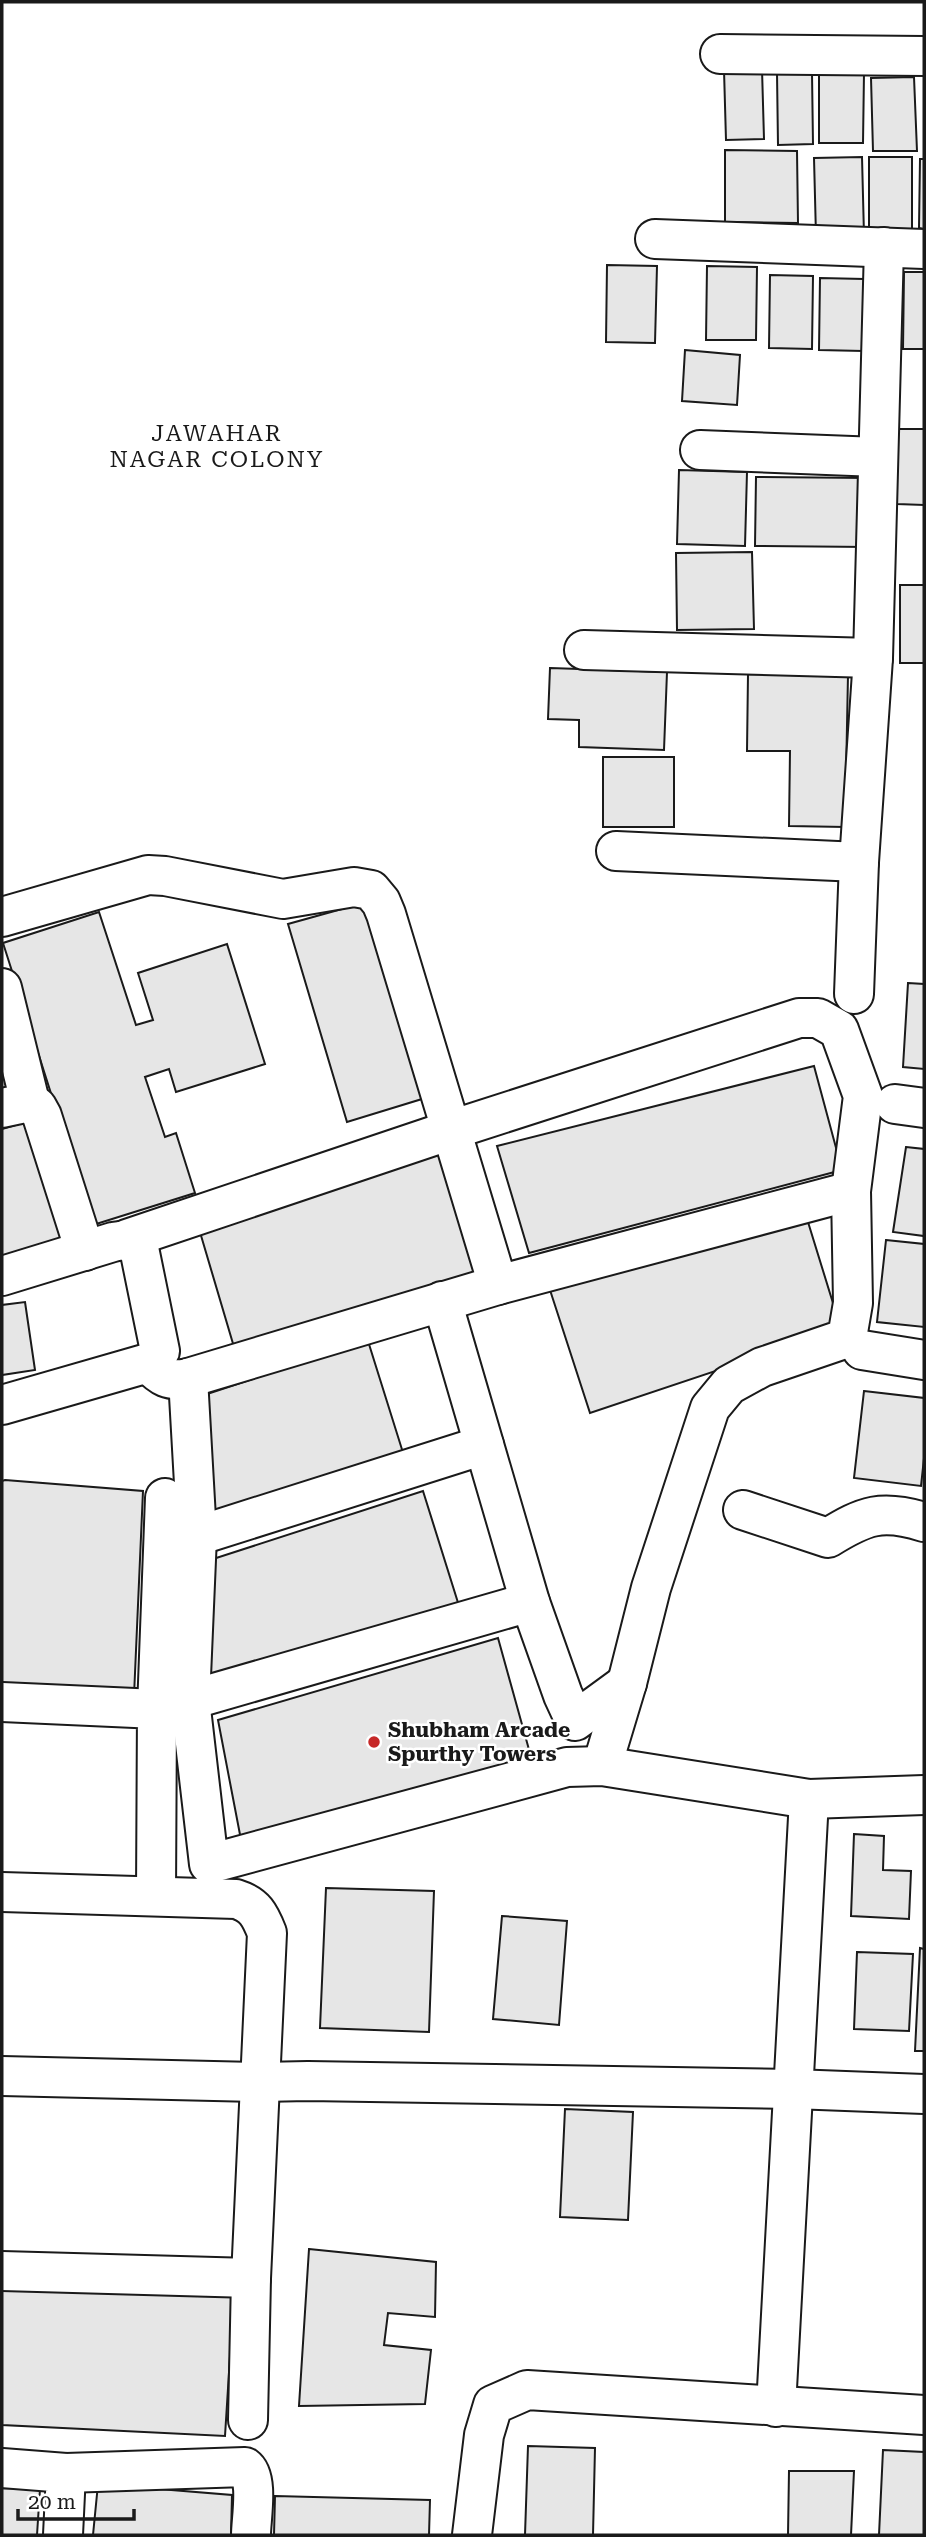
<svg xmlns="http://www.w3.org/2000/svg" width="926" height="2537" font-family="'Roboto Serif',serif">
  <style>
    .building { fill: #e6e6e6; stroke: #1a1a1a; stroke-width: 2 }
    .lines { fill: none; stroke-linecap: round; stroke-linejoin: round }
    .minor-casing { stroke: #1a1a1a; stroke-width: 42 }
    .minor { stroke: #fff; stroke-width: 38 }
    .poi-dot { fill: #c62828; stroke: #fff; stroke-width: 2.5 }
    .labels { text-anchor: middle; dominant-baseline: central; stroke-width: 5; stroke-linejoin: round; paint-order: stroke }
    .poi-label { font-size: 21px; font-weight: bold; fill: #1a1a1a; stroke: #fff; text-anchor: start }
    .neighbourhood-label { font-size: 23px; letter-spacing: 2px; fill: #1a1a1a; stroke: #fff }
  </style>
  <rect width="100%" height="100%" fill="#fff"/>
  <g class="building">
    <polygon points="762,69 764,139 726,140 724,70"/>
    <polygon points="777,73 812,73 813,144 778,145"/>
    <polygon points="819,73 864,73 863,143 819,143"/>
    <polygon points="914,77 917,151 873,151 871,78"/>
    <polygon points="725,150 797,151 798,223 725,222"/>
    <polygon points="862,157 864,235 816,236 814,158"/>
    <rect x="869" y="157" width="43" height="78"/>
    <polygon points="920,159 924,159 924,229 919,228"/>
    <polygon points="607,265 657,266 655,343 606,342"/>
    <polygon points="707,266 757,267 756,340 706,340"/>
    <polygon points="904,272 924,272 924,349 903,349"/>
    <polygon points="770,275 813,276 812,349 769,348"/>
    <polygon points="820,278 864,279 863,351 819,350"/>
    <polygon points="685,350 740,355 737,405 682,401"/>
    <polygon points="897,429 924,429 924,505 897,504"/>
    <polygon points="679,470 747,472 745,546 677,544"/>
    <polygon points="756,477 868,478 868,547 755,546"/>
    <polygon points="752,552 754,629 677,630 676,553"/>
    <rect x="900" y="585" width="24" height="78"/>
    <polygon points="550,668 667,672 664,750 579,747 579,720 548,719"/>
    <polygon points="748,674 848,675 845,827 789,826 790,751 747,751"/>
    <rect x="603" y="757" width="71" height="70"/>
    <polygon points="367,902 435,1095 347,1122 288,924"/>
    <polygon points="99,912 136,1025 153,1020 138,973 227,944 265,1064 176,1092 169,1069 145,1077 165,1137 176,1133 195,1193 93,1225 3,943"/>
    <polygon points="908,983 924,984 924,1069 903,1067"/>
    <polygon points="814,1066 842,1170 529,1253 497,1146"/>
    <polygon points="26,1122 63,1238 2,1257 2,1129"/>
    <polygon points="448,1147 486,1272 234,1347 197,1222"/>
    <polygon points="906,1147 924,1149 924,1236 893,1232"/>
    <polygon points="808,1222 841,1329 590,1413 550,1290"/>
    <polygon points="886,1240 924,1244 924,1327 877,1322"/>
    <polygon points="25,1302 35,1370 2,1375 2,1305"/>
    <polygon points="368,1341 405,1459 210,1524 201,1396"/>
    <polygon points="864,1391 924,1398 924,1458 921,1486 854,1478"/>
    <polygon points="5,1480 143,1491 134,1696 2,1689 2,1481"/>
    <polygon points="423,1491 460,1609 200,1687 213,1559"/>
    <polygon points="498,1638 533,1764 242,1845 218,1720"/>
    <polygon points="854,1834 884,1836 883,1870 911,1871 909,1919 851,1916"/>
    <polygon points="326,1888 434,1891 429,2032 320,2028"/>
    <polygon points="502,1916 567,1921 559,2025 493,2019"/>
    <polygon points="920,1948 924,1949 924,2051 915,2051"/>
    <polygon points="857,1952 913,1954 909,2031 854,2029"/>
    <polygon points="565,2109 633,2112 628,2220 560,2217"/>
    <polygon points="309,2249 436,2262 435,2317 388,2313 384,2345 431,2350 425,2404 299,2406"/>
    <polygon points="2,2282 234,2293 225,2436 2,2425"/>
    <polygon points="528,2446 595,2448 593,2535 525,2535"/>
    <polygon points="883,2450 924,2452 924,2535 879,2535"/>
    <polygon points="789,2471 854,2471 851,2535 788,2535"/>
    <polygon points="98,2484 232,2495 231,2535 93,2535"/>
    <polygon points="2,2488 40,2489 37,2535 2,2535"/>
    <polygon points="275,2496 430,2500 429,2535 274,2535"/>
  </g>
  <g class="lines">
    <g class="minor-casing">
      <g id="minor">
        <polyline points="720,54 924,56"/>
        <polyline points="655,239 924,249"/>
        <polyline points="700,450 878,457"/>
        <polyline points="584,650 873,658"/>
        <polyline points="616,851 859,862 873,658 884,247"/>
        <polyline points="2,917 148,875 165,876 283,899 354,887 371,890 381,902 386,914 498,1285"/>
        <polyline points="2,988 30,1102"/>
        <polyline points="854,994 859,862"/>
        <polyline points="895,1104 924,1108"/>
        <polyline points="2,1108 30,1102 37,1107 42,1116 85,1251"/>
        <polyline points="127,1239 451,1130 799,1018 818,1018 839,1030 863,1096 851,1191 853,1303 847,1338 762,1367 729,1385 710,1408 651,1588 627,1683 602,1766"/>
        <path d="M2,1276L113,1242C124,1240 131,1238 139,1248L160,1351L156,1357L148,1363L2,1405"/>
        <polyline points="442,1301 530,1602 563,1695 575,1721 627,1683"/>
        <polyline points="862,1350 924,1360"/>
        <path d="M148,1363C161,1377 169,1382 188,1378L498,1285L851,1191"/>
        <polyline points="188,1378 197,1536 190,1700 209,1864 567,1767 602,1766 809,1799 924,1795"/>
        <path d="M743,1510L828,1538C865,1515 882,1509 924,1522"/>
        <polyline points="197,1536 484,1445"/>
        <polyline points="190,1700 530,1602"/>
        <polyline points="2,1702 157,1709 156,1896"/>
        <polyline points="157,1709 165,1498"/>
        <path d="M2,1892L236,1899C255,1905 260,1915 267,1933L251,2278L248,2420"/>
        <polyline points="2,2076 261,2082 308,2081 793,2089 924,2094"/>
        <polyline points="2,2271 251,2278"/>
        <polyline points="776,2407 809,1799"/>
        <polyline points="2,2468 66,2473 63,2535"/>
        <path d="M66,2473L245,2467C259,2477 251,2519 251,2535"/>
        <polyline points="472,2535 484,2435 493,2405 527,2390 924,2415"/>
      </g>
    </g>
    <use href="#minor" class="minor"/>
  </g>
  <circle class="poi-dot" cx="374" cy="1742" r="7"/>
  <g class="labels">
    <g class="poi-label">
      <text x="388" y="1730">Shubham Arcade<tspan x="388" dy="24">Spurthy Towers</tspan></text>
    </g>
    <g class="neighbourhood-label">
      <text x="217" y="433">JAWAHAR<tspan x="217" dy="26">NAGAR COLONY</tspan></text>
    </g>
  </g>
  <rect width="926" height="2537" fill="none" stroke="#1a1a1a" stroke-width="7"/>
  <path d="M18 2509v10h116v-10" fill="none" stroke="#1a1a1a" stroke-width="3.5"/>
  <text x="28" y="2509" font-size="21" fill="#1a1a1a" stroke="#ffffff" stroke-width="5" paint-order="stroke">20 m</text>
</svg>
